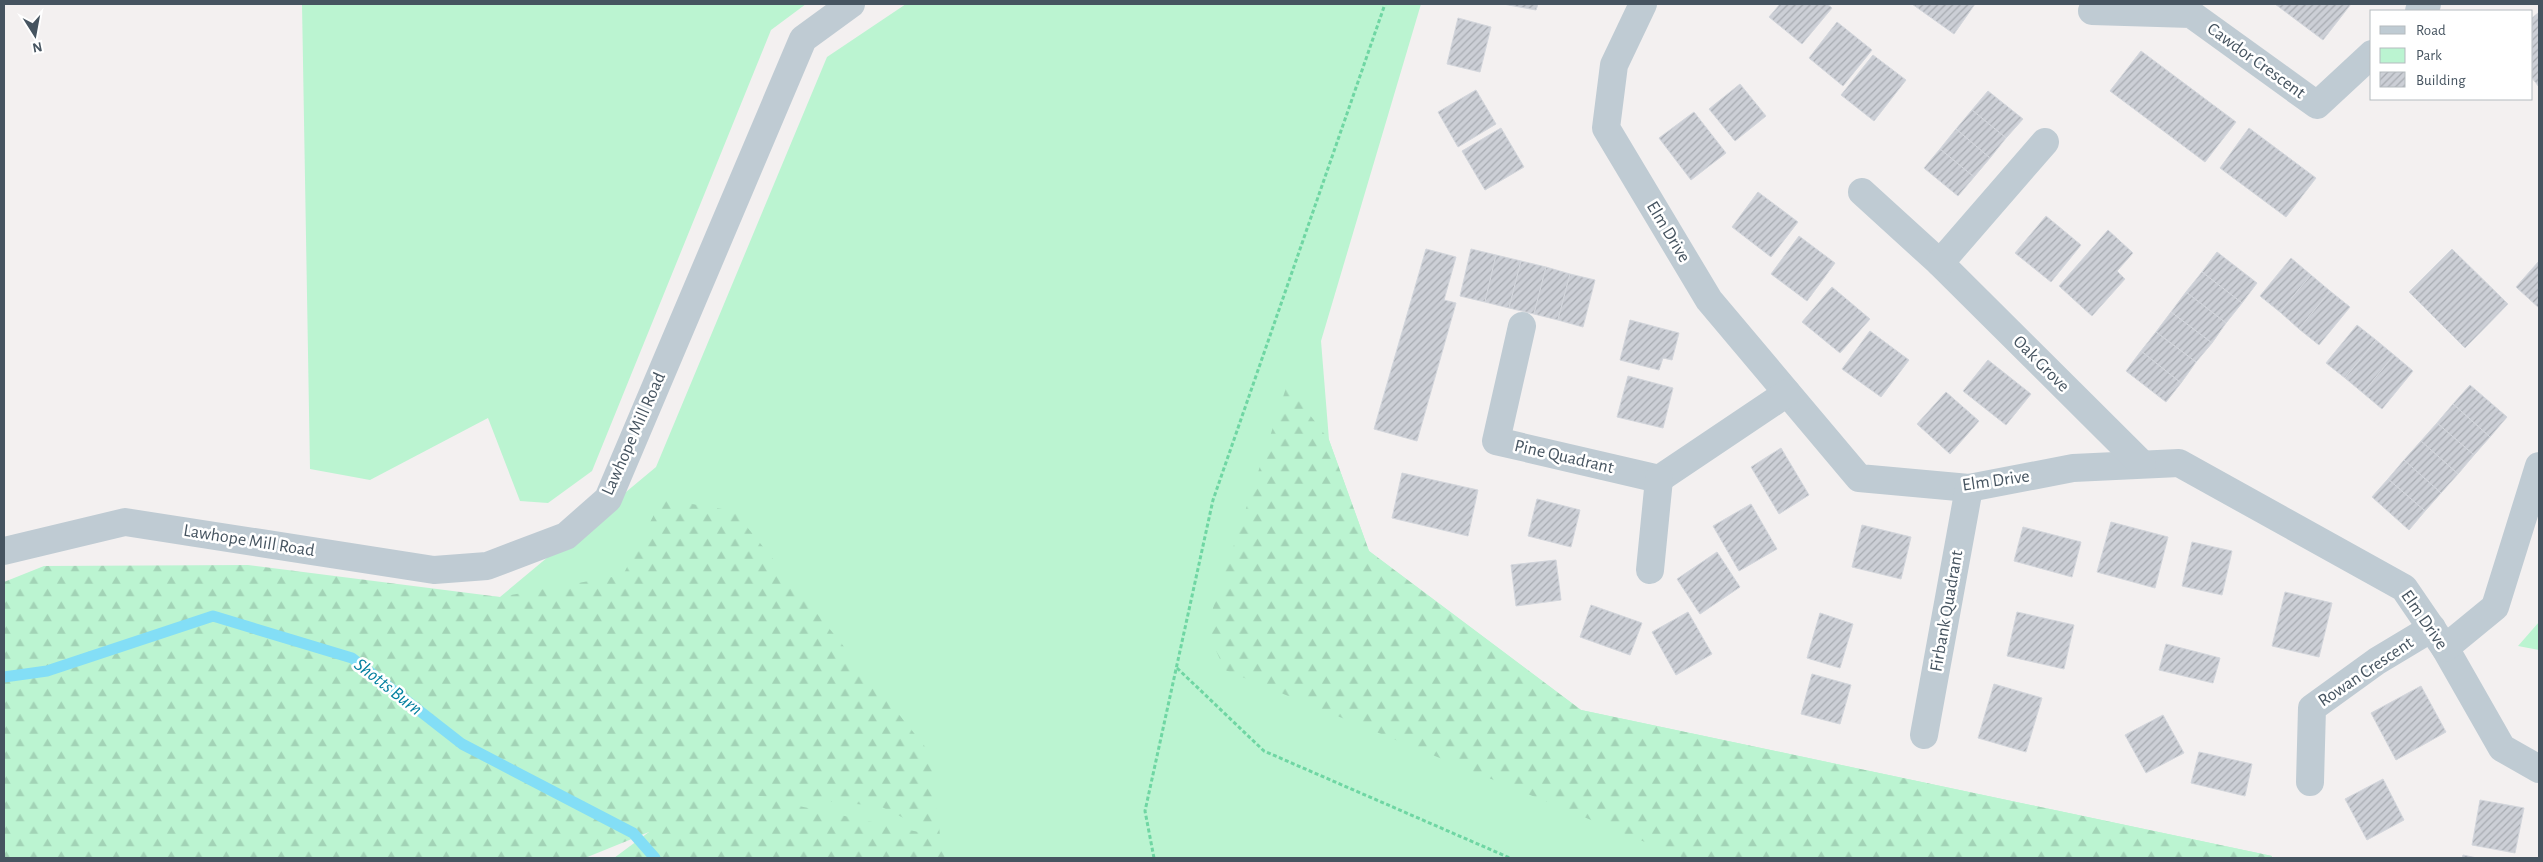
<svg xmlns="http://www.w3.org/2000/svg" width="2543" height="862" font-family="'Alegreya Sans',sans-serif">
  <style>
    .green { fill: #bbf4d1 }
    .forest { fill: url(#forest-firs); fill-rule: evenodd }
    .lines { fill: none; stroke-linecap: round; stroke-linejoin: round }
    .stream { stroke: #83def6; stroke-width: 11 }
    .building { fill: url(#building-hatch); stroke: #d3d6dc }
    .path { stroke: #6fd6a3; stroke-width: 3; stroke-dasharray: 4 2.5; stroke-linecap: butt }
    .minor { stroke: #bfcbd3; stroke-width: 28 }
    .labels { text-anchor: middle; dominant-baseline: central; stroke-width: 5; stroke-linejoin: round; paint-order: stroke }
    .street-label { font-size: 18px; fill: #465460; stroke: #fff }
    .water-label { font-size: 19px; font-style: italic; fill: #0380a0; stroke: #fff }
  </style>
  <defs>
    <pattern id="forest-firs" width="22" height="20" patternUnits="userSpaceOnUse" patternTransform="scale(1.25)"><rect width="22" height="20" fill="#bbf4d1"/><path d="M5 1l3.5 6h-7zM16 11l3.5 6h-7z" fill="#a2d3b6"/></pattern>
    <pattern id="building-hatch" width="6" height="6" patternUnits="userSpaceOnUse" patternTransform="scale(1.25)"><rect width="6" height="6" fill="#cccfd6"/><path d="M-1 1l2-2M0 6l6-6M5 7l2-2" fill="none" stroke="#a7abb1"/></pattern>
  </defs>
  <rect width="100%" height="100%" fill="#f3f0f0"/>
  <g class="green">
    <polygon points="302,4 806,4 771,30 592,471 548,503 520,501 488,418 370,480 310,469"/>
    <polygon points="906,4 1421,4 1321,341 1329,440 1369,551 1581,710 2272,856 2271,858 713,858 228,580 500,597 656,467 827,57"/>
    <polygon points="2539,622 2539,650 2518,646"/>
  </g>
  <g class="forest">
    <polygon points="1287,385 1329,440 1369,551 1581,710 2272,856 2271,858 1684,858 1225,670 1206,629"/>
    <path d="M662,499L734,511L931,754L940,836L945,858H614L649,832L585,858H4V582L44,566L248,565L500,597L623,575ZM748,795L880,806L937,835V836Z"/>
  </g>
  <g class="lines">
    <polyline class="stream" points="4,677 47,671 213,616 352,658 462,744 633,833 655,858"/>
  </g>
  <g class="building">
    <polygon points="1503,4 1538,4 1536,10"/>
    <polygon points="1780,4 1827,4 1832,8 1802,44 1769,17"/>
    <polygon points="1912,4 1975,4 1954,34"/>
    <polygon points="2275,4 2351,4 2323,40"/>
    <polygon points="2538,13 2539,14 2539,87 2532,78 2532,18"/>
    <polygon points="1458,18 1491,27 1480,72 1447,64"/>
    <polygon points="1837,22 1872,50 1843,86 1809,58"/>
    <polygon points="2141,51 2236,122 2205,162 2110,91"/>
    <polygon points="1873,55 1906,80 1874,121 1841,95"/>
    <polygon points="1740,84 1766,116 1735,141 1709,109"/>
    <polygon points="1476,90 1496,124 1458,147 1438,112"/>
    <polygon points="1988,91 2023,119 2006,138 1972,110"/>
    <polygon points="1972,110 2006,138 1990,158 1956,129"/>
    <polygon points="1694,112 1726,153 1691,180 1659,138"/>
    <polygon points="1501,128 1524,167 1485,190 1462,151"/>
    <polygon points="2249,128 2316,178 2286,217 2220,168"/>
    <polygon points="1956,129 1990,158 1974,177 1940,149"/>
    <polygon points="1940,149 1974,177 1958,196 1924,168"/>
    <polygon points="1758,192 1798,222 1771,257 1732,227"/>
    <polygon points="2046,216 2081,245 2051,282 2015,253"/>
    <polygon points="2108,230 2133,253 2117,271 2125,279 2092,316 2059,286"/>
    <polygon points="1799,236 1835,263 1807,301 1771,274"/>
    <polygon points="1426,249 1456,257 1444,300 1456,303 1417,441 1374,429"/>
    <polygon points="1471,249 1496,255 1485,302 1460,296"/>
    <polygon points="2452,249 2508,304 2465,348 2409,292"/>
    <polygon points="2217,252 2257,283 2242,303 2202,272"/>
    <polygon points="1496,255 1521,261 1509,308 1485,302"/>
    <polygon points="2291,258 2311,275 2280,312 2260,296"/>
    <polygon points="1521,261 1546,267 1534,314 1509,308"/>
    <polygon points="2539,261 2539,308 2516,287"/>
    <polygon points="1546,267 1570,274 1558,320 1534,314"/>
    <polygon points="2202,272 2242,303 2226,323 2186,292"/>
    <polygon points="1570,274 1595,280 1583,327 1558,320"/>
    <polygon points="2311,275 2330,291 2299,329 2280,312"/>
    <polygon points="1832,287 1870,319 1840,353 1802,322"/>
    <polygon points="2330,291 2350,307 2319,345 2299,329"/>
    <polygon points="2186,292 2226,323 2212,343 2171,312"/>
    <polygon points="2171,312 2212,343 2196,362 2156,332"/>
    <polygon points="1630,320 1679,333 1672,360 1663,358 1659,370 1620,360"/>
    <polygon points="2357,325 2376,340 2345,378 2326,363"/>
    <polygon points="1870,331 1909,360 1881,397 1842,369"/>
    <polygon points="2156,332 2196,362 2181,383 2141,351"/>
    <polygon points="2376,340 2394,355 2363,393 2345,378"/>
    <polygon points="2141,351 2181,383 2166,402 2126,371"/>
    <polygon points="2394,355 2413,371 2382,409 2363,393"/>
    <polygon points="1988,360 2031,394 2006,425 1963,391"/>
    <polygon points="1628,376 1673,388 1663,428 1617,417"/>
    <polygon points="2470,385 2507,417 2490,437 2453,404"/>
    <polygon points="1946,392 1979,421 1950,454 1917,424"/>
    <polygon points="2453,404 2490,437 2474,455 2437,423"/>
    <polygon points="2437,423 2474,455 2458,474 2421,441"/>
    <polygon points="2421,441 2458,474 2441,493 2404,460"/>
    <polygon points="1781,448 1809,495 1779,514 1751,467"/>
    <polygon points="2404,460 2441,493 2425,511 2388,479"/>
    <polygon points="1402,473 1478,490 1468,536 1392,518"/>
    <polygon points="2388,479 2425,511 2409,530 2372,497"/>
    <polygon points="1537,499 1580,510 1571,547 1528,536"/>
    <polygon points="1751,504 1777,549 1739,571 1713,526"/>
    <polygon points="2111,522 2168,537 2155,588 2097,572"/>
    <polygon points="1862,525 1911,537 1901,579 1852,567"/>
    <polygon points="2023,527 2081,542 2072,577 2014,561"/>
    <polygon points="2192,542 2232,551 2222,595 2182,586"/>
    <polygon points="1717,552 1740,587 1700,614 1677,579"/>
    <polygon points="1556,560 1561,600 1516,606 1511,565"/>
    <polygon points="2285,592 2332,603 2319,657 2272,646"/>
    <polygon points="1591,605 1642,623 1630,655 1580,637"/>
    <polygon points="1688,612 1712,654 1676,675 1652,632"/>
    <polygon points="2017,612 2074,625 2064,669 2007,656"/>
    <polygon points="1820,613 1853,624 1840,668 1807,658"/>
    <polygon points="2166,644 2220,658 2213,683 2159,670"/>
    <polygon points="1812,674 1851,685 1840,724 1801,714"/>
    <polygon points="1994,684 2042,698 2026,752 1978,738"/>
    <polygon points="2421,686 2446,732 2396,760 2371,713"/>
    <polygon points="2163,715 2184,753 2146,773 2125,735"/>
    <polygon points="2199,752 2252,764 2245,796 2191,783"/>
    <polygon points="2383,779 2404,820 2367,840 2345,799"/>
    <polygon points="2480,800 2524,808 2515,853 2472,845"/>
    <polygon points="2463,855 2477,858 2462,858"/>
  </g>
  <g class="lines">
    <g class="path">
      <polyline points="1177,668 1264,751 1510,858"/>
      <polyline points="1154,858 1145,811 1213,500 1385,4"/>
    </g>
    <g class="minor">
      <polyline points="1643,4 1614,65 1606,128 1709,300 1859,478 1969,488 2073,468 2179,463 2404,588 2445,648 2502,748 2539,769"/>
      <polyline points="2092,11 2191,14 2317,105 2372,54"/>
      <polyline points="2419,11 2427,4"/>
      <polyline points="1862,192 1940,263 2142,464"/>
      <polyline points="1940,263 2045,142"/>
      <polyline points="1522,326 1496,441 1659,479 1787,393"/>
      <polyline points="4,551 125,522 434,570 487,566 566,536 608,499 803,39 851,4"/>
      <polyline points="1650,570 1659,479"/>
      <polyline points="2445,648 2495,607 2539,466"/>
      <polyline points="1924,735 1969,488"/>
      <polyline points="2310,782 2312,708 2377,661 2432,628"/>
    </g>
  </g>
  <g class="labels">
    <g class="street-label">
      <text transform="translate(2256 61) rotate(36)">Cawdor Crescent</text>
      <text transform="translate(1668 232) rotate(59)">Elm Drive</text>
      <text transform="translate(2041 364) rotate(45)">Oak Grove</text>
      <text transform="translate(634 434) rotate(-66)">Lawhope Mill Road</text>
      <text transform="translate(1564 457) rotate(13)">Pine Quadrant</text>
      <text transform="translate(1996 481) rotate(-8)">Elm Drive</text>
      <text transform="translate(249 541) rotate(9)">Lawhope Mill Road</text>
      <text transform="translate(1947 611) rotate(-80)">Firbank Quadrant</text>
      <text transform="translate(2424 620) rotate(55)">Elm Drive</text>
      <text transform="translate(2366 672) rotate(-34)">Rowan Crescent</text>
    </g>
    <g class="water-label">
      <text transform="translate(388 687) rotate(38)">Shotts Burn</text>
    </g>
  </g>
  <rect width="2543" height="862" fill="none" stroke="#465460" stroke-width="10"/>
  <rect x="2370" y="10" width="162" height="90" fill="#ffffff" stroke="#b5bbbf"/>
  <rect x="2380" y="26" width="25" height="8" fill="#bfcbd3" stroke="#b5bbbf"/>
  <text x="2416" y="35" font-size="15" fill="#465460">Road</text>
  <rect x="2380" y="48" width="25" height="15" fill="#bbf4d1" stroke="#b5bbbf"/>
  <text x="2416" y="60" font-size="15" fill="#465460">Park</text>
  <rect x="2380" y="72" width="25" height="15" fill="url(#building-hatch)" stroke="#b5bbbf"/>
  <text x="2416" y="85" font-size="15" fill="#465460">Building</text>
  <g transform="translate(35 35) rotate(169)" stroke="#ffffff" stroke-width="4" paint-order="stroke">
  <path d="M0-4L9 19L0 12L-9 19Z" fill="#465460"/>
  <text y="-8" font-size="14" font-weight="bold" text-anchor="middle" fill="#465460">N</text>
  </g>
</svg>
